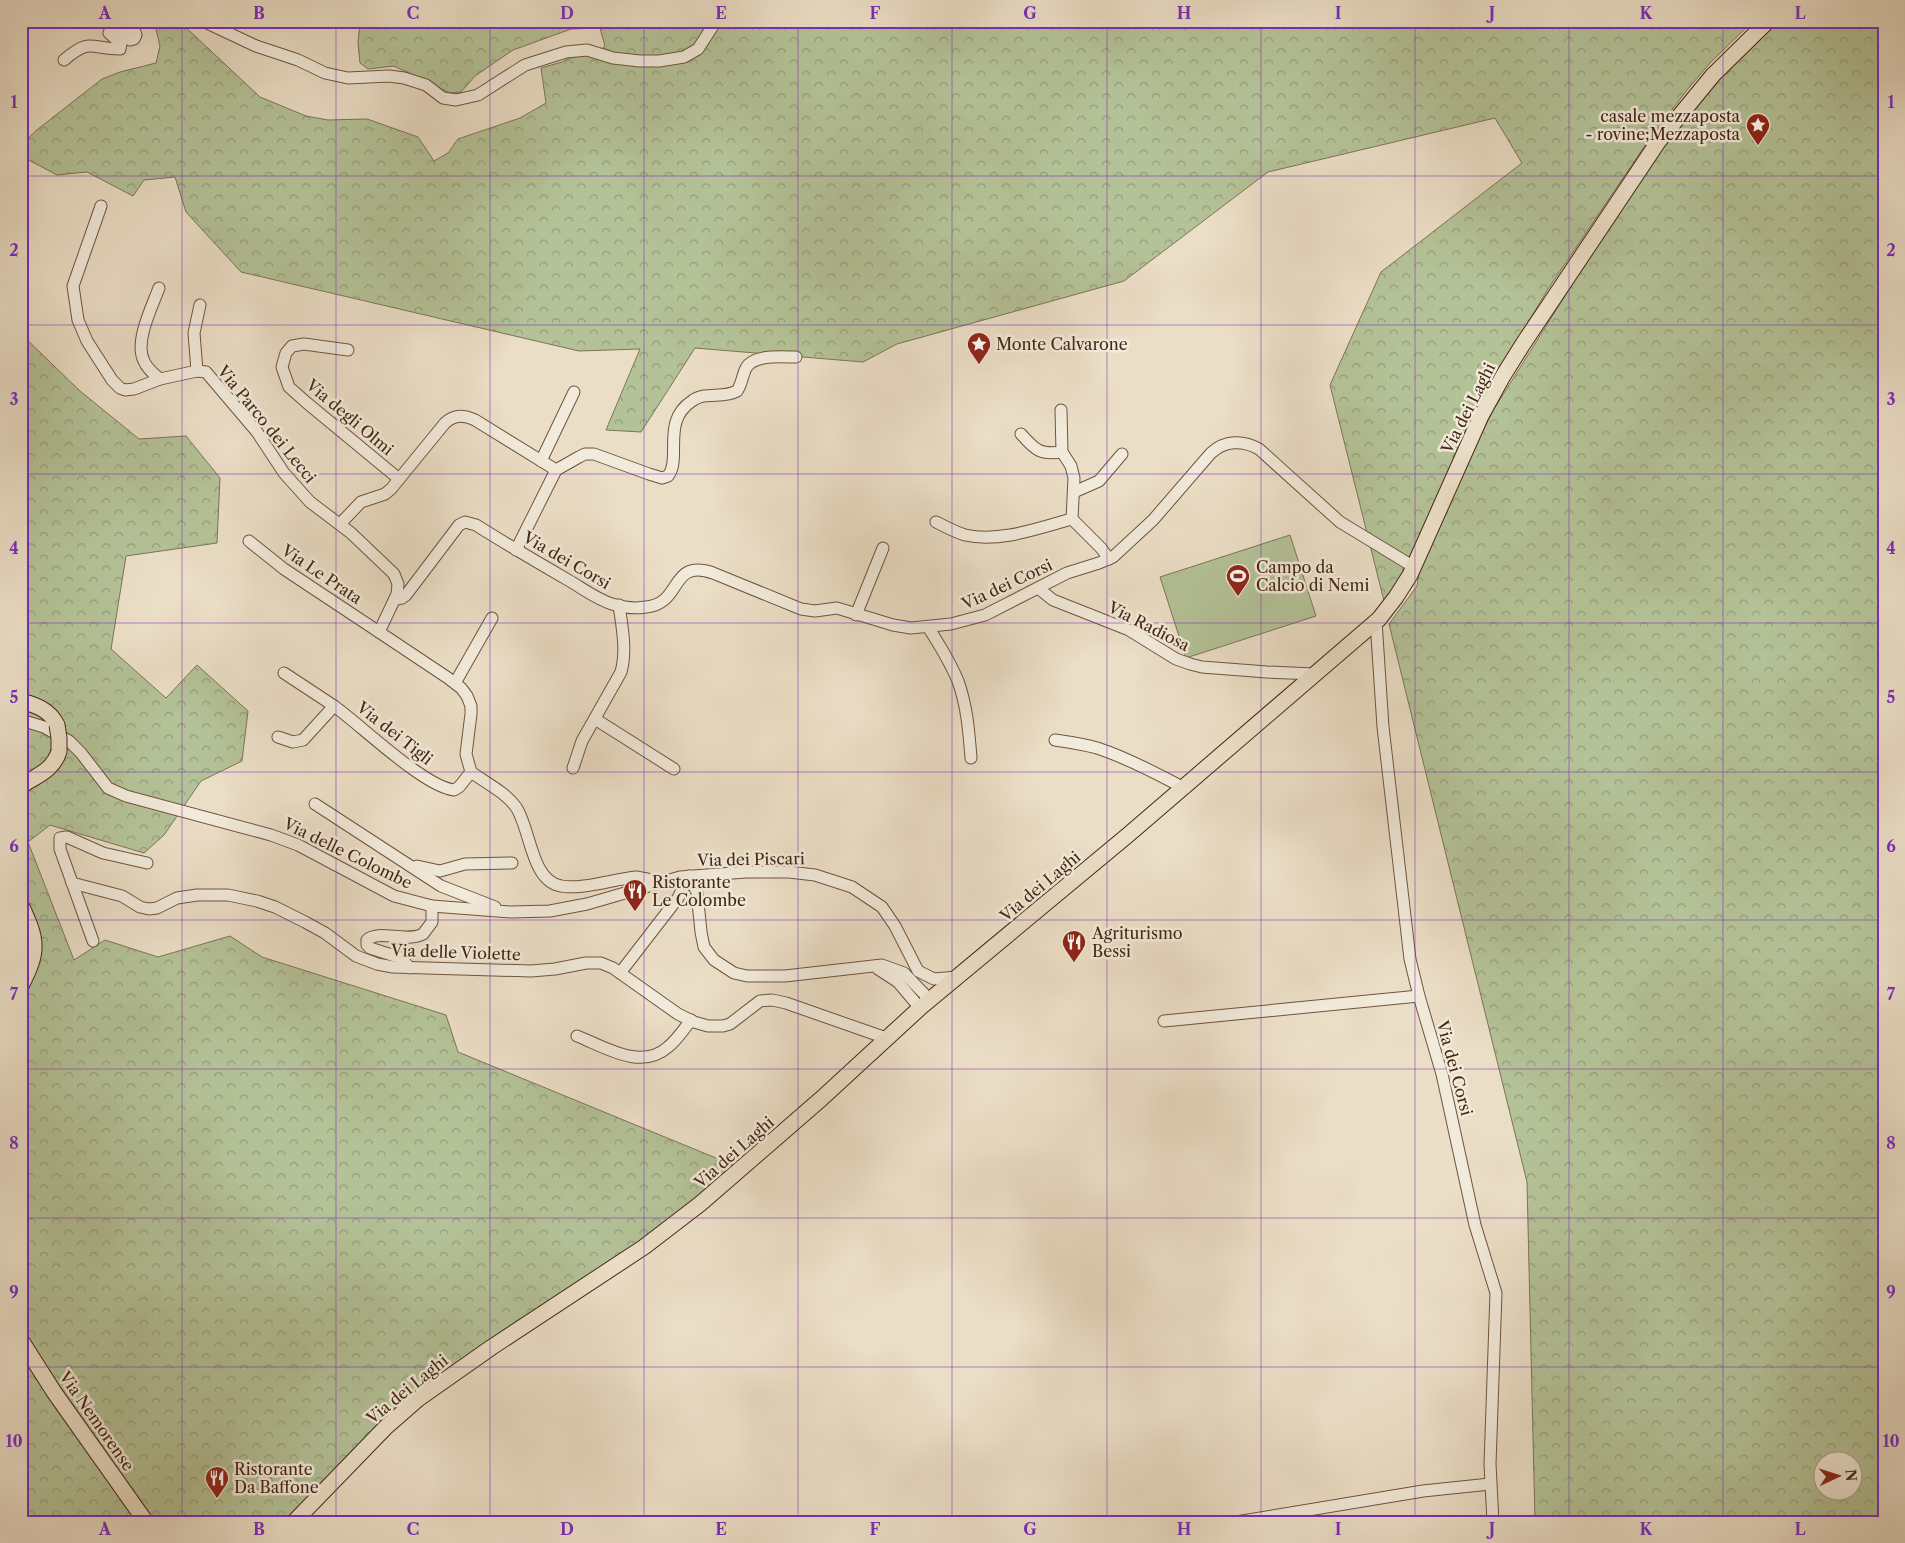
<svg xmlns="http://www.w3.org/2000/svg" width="1905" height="1543" font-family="'Libre Caslon Text',serif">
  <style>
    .green { fill: #b4c297; stroke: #7c7456 }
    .forest { fill: url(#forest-crowns); stroke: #7c7456; fill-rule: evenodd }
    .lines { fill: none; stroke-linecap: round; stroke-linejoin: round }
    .minor-casing { stroke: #6e5440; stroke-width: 13 }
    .major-casing { stroke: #452614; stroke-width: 17 }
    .minor { stroke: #f2eada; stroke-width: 11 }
    .major { stroke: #ebdec6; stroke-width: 15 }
    .major-bridge-casing { stroke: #452614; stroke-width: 17; stroke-linecap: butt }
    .major-bridge { stroke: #ebdec6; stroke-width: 15 }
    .grid { fill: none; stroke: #7b2cbf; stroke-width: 1; stroke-opacity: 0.55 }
    .labels { text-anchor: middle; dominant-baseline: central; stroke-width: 5; stroke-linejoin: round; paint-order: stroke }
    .poi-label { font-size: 16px; fill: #452614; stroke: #f2eada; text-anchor: start }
    .street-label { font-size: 16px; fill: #452614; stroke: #f2eada }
    .neatline { fill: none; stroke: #7b2cbf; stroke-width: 2 }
    .grid-label { font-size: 16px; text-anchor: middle; font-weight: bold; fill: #7b2cbf }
  </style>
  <defs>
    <pattern id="forest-crowns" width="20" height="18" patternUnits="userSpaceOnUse" patternTransform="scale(1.25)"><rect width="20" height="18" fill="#b4c297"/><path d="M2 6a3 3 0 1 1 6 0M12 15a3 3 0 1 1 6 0" fill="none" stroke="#949d7a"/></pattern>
  </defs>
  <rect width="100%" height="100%" fill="#ebdec6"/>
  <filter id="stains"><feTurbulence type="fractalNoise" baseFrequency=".004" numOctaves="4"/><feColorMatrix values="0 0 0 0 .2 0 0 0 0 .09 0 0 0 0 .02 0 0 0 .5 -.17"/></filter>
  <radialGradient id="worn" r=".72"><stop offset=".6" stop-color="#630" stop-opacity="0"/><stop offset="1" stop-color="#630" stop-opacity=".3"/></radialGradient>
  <polygon class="green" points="1290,535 1316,616 1186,658 1160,577"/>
  <g class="forest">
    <polygon points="146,21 179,21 260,97 306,116 328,120 367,119 418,137 434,161 448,153 458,139 520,118 546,103 541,68 562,62 580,53 595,55 605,46 600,28 571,29 513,50 475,76 461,92 450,93 394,66 368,69 360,63 358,43 360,21 1753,21 1710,63 1687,90 1644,147 1548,289 1478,406 1460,443 1421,542 1402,577 1384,601 1330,385 1381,272 1522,163 1495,118 1268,172 1124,281 897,344 863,362 695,348 641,432 606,430 640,349 579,351 241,272 186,212 175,177 144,180 133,196 87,172 57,175 25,158 24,142 38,129 102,79 120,72 156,63 160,46 155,25"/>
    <path d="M1776,21H1884V1522H1535L1527,1182L1389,624L1417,586L1419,573L1477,442L1494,409L1637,181C1676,122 1726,70 1776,21ZM1822,1460H1852V1490H1822Z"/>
    <polygon points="21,334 80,391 139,439 186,436 220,478 217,543 126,556 111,649 166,698 197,665 248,711 242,761 201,781 164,835 144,853 50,825 28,842 74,960 105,940 158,957 230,936 262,957 446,1015 458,1052 733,1165 682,1213 457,1364 289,1522 21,1522"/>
  </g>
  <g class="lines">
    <g class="minor-casing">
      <g id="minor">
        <polyline points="203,21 256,46 298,60 325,73 348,78 389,76 404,78 426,85 443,98 456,100 478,95 525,65 566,52 587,50 613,58 640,61 659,61 684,57 698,49 716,21"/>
        <path d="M64,60C91,37 90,49 120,49L121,44L109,33L111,29L115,30L130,40L134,39L136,35L135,32L116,21"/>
        <path d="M101,206L73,286L78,320L87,341L112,380L120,388L125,390L134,389L160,379L197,371L206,372L257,432L284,473L310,502L351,533L394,574L398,584L397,594L379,632L448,678L461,688L467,696L471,706V714L466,754L471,772C486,783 505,792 516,807C531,830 531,881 561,886C580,890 615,879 636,877L647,879L655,883"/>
        <path d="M159,288C152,307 134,342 144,361C147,369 154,374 160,379"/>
        <polyline points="348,350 304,344 292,346 286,353 282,367 289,387 307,403 399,479"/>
        <polyline points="197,371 194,333 200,305"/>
        <polyline points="1061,410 1062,452 1071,466 1074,478 1072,519"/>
        <path d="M1021,434C1035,450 1040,455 1062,452"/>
        <polyline points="541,461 574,392"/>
        <polyline points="1074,492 1099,481 1122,454"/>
        <polyline points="1072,519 1101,548 1109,559"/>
        <path d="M936,522C946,527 955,532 965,535C999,543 1039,528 1072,519"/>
        <path d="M340,524L361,502L385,494L391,489L445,423C455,414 464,415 475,420L556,470"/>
        <polyline points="249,541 284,569 379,632"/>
        <path d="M516,550L556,470L579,457L585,454H594L649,474L662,478L668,476C682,458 661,421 692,401C705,391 723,399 737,391C742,384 742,376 746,368C754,354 782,357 796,357"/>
        <polyline points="1038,588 1053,600 1129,630 1176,659 1190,664 1202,667 1267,672 1314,674"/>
        <path d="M396,599L402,598L406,595L459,525L465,522L476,525C506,544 537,562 568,580C582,588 596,599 612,604C622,607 635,609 646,607C683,604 669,558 713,573L801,609L815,611L837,608L893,625L911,628L951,624L985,615L1067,573L1099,563L1113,557L1153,520L1211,453C1225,440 1243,440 1259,449L1340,522L1414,567"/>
        <polyline points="856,615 883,548"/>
        <polyline points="1376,621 1383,727 1410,959 1419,996 1442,1074 1475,1225 1496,1293 1490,1464 1493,1522"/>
        <path d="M928,627C939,644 950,662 958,681C967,706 969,732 971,758"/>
        <polyline points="284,673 334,706"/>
        <polyline points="455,683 492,618"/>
        <polyline points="595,719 674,769"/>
        <polyline points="21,720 44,727 69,741 81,753 108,788 126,796 271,835 298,845 394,896 432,906 511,912 550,911 587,904 680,877 746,872 789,872 815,875 852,887 882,907 895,926 918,971 934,979 957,977"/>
        <path d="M278,737L293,742L303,740L334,706C362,726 423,786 454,790L459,787L471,772"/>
        <path d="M1055,740C1069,742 1083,744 1097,748C1125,757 1156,773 1182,787"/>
        <path d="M573,768L582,741L621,672C627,650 622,627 619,605"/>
        <polyline points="315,804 441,886 495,907"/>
        <polyline points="417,866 440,871 465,864 512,863"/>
        <polyline points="689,876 697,892 701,932 704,947 714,960 734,973 747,976 785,976 882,965 904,973 930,1000"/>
        <polyline points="72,883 122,896 140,907 149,909 157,908 177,898 197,895 228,895 257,901 275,907 305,922 325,933 356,956 377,964 393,967 531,971 555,969 586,963 601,963 613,968 678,1014 694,1022 708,1026 723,1026 730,1024 760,1001 772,1000 786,1003 886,1038"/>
        <polyline points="93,941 60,849 60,838 67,837 103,853 147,863"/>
        <path d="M410,968L401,958L370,948L367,945V940C378,929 406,943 423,934L432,922V906"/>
        <polyline points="878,969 898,982 920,1008"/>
        <polyline points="620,973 678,898 689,876"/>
        <polyline points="1164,1021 1419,996"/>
        <path d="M577,1036C605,1047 641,1071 668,1047C677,1040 684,1029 691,1020"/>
        <polyline points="1236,1522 1423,1491 1490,1484"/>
      </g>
    </g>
    <g class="major-casing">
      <g id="major">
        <path d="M21,701C36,705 50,710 57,725"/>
        <path d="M21,786C36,776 54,770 59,751"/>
        <path d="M21,905C38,941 39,951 21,986"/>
        <polyline points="21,1340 54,1392 146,1522"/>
        <polyline points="294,1522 386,1427 418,1399 492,1347 644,1247 700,1204 821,1099 921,1007 1128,835 1379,619 1396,597 1410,575 1481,416 1503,376 1523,344 1658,142 1713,75 1768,21"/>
      </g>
    </g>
    <use href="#minor" class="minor"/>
    <use href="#major" class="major"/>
    <g class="major-bridge-casing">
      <polyline id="major-bridge" points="57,725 59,738 59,751"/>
    </g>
    <use href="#major-bridge" class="major-bridge"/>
  </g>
  <path class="grid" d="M182,21V1522M336,21V1522M490,21V1522M644,21V1522M798,21V1522M952,21V1522M1107,21V1522M1261,21V1522M1415,21V1522M1569,21V1522M1723,21V1522M21,176H1884M21,325H1884M21,474H1884M21,623H1884M21,772H1884M21,920H1884M21,1069H1884M21,1218H1884M21,1367H1884"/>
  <defs>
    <g id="sight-pin" transform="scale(1.25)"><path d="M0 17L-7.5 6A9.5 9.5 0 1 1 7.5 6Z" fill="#8f2418" stroke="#f2eada"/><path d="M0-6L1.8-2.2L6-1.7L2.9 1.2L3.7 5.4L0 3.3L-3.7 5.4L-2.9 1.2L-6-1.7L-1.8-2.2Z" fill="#fff"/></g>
    <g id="stadium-pin" transform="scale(1.25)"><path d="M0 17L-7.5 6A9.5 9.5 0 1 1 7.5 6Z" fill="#8f2418" stroke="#f2eada"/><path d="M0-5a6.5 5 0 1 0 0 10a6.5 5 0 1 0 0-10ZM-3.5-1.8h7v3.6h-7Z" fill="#fff"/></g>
    <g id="restaurant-pin" transform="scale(1.25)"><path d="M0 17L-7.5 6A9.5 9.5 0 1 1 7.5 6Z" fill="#8f2418" stroke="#f2eada"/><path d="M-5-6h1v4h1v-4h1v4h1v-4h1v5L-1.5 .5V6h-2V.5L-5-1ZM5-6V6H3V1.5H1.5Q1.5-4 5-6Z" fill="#fff"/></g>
  </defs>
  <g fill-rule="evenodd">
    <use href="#sight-pin" x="1758" y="125"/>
    <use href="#sight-pin" x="979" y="344"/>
    <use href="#stadium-pin" x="1238" y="576"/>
    <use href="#restaurant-pin" x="635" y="891"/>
    <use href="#restaurant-pin" x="1074" y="942"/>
    <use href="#restaurant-pin" x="217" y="1478"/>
  </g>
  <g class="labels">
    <g class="poi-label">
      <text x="1740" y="116" text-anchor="end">casale mezzaposta<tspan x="1740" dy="18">- rovine;Mezzaposta</tspan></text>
      <text x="996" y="344">Monte Calvarone</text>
      <text x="1256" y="567">Campo da<tspan x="1256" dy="18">Calcio di Nemi</tspan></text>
      <text x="652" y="882">Ristorante<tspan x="652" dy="18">Le Colombe</tspan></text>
      <text x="1092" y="933">Agriturismo<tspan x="1092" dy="18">Bessi</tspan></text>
      <text x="234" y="1469">Ristorante<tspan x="234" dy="18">Da Baffone</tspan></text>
    </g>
    <g class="street-label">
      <text transform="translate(1468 408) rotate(-63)">Via dei Laghi</text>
      <text transform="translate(350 417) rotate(40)">Via degli Olmi</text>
      <text transform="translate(267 424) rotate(51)">Via Parco dei Lecci</text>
      <text transform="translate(567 560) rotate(30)">Via dei Corsi</text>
      <text transform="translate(322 574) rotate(34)">Via Le Prata</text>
      <text transform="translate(1007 584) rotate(-25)">Via dei Corsi</text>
      <text transform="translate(1149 626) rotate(27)">Via Radiosa</text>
      <text transform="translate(395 733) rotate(38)">Via dei Tigli</text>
      <text transform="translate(348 853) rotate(26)">Via delle Colombe</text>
      <text transform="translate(751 859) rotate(-1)">Via dei Piscari</text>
      <text transform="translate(1040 886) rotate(-40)">Via dei Laghi</text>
      <text transform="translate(456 952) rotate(2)">Via delle Violette</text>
      <text transform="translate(1455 1068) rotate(75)">Via dei Corsi</text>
      <text transform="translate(734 1152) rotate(-41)">Via dei Laghi</text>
      <text transform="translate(407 1389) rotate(-39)">Via dei Laghi</text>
      <text transform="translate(97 1421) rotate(55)">Via Nemorense</text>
    </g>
  </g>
  <rect width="1905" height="1543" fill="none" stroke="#ebdec6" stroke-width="55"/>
  <g transform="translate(1838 1476) rotate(86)"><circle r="24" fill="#f2eada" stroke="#ad9c8b"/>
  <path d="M0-4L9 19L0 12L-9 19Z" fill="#8f2418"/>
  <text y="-8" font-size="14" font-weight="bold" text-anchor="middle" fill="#452614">N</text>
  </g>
  <rect x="28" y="28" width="1850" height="1488" class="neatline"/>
  <g class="grid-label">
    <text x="105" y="19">A</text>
    <text x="259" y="19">B</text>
    <text x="413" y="19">C</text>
    <text x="567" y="19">D</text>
    <text x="721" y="19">E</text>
    <text x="875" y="19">F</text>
    <text x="1030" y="19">G</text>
    <text x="1184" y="19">H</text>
    <text x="1338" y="19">I</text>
    <text x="1492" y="19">J</text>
    <text x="1646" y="19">K</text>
    <text x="1800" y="19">L</text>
    <text x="14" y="108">1</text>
    <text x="1891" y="108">1</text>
    <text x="14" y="256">2</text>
    <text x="1891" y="256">2</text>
    <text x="14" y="405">3</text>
    <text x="1891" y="405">3</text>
    <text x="14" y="554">4</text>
    <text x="1891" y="554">4</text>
    <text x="14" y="703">5</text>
    <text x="1891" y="703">5</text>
    <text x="14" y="852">6</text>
    <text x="1891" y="852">6</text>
    <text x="14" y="1000">7</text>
    <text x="1891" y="1000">7</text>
    <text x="14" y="1149">8</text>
    <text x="1891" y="1149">8</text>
    <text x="14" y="1298">9</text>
    <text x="1891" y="1298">9</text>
    <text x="14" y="1447">10</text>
    <text x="1891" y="1447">10</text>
    <text x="105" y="1535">A</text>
    <text x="259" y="1535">B</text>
    <text x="413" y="1535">C</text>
    <text x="567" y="1535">D</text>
    <text x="721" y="1535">E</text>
    <text x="875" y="1535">F</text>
    <text x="1030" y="1535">G</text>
    <text x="1184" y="1535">H</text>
    <text x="1338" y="1535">I</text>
    <text x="1492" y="1535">J</text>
    <text x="1646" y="1535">K</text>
    <text x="1800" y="1535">L</text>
  </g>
  <rect width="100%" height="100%" filter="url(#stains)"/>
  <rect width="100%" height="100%" fill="url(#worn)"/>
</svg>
